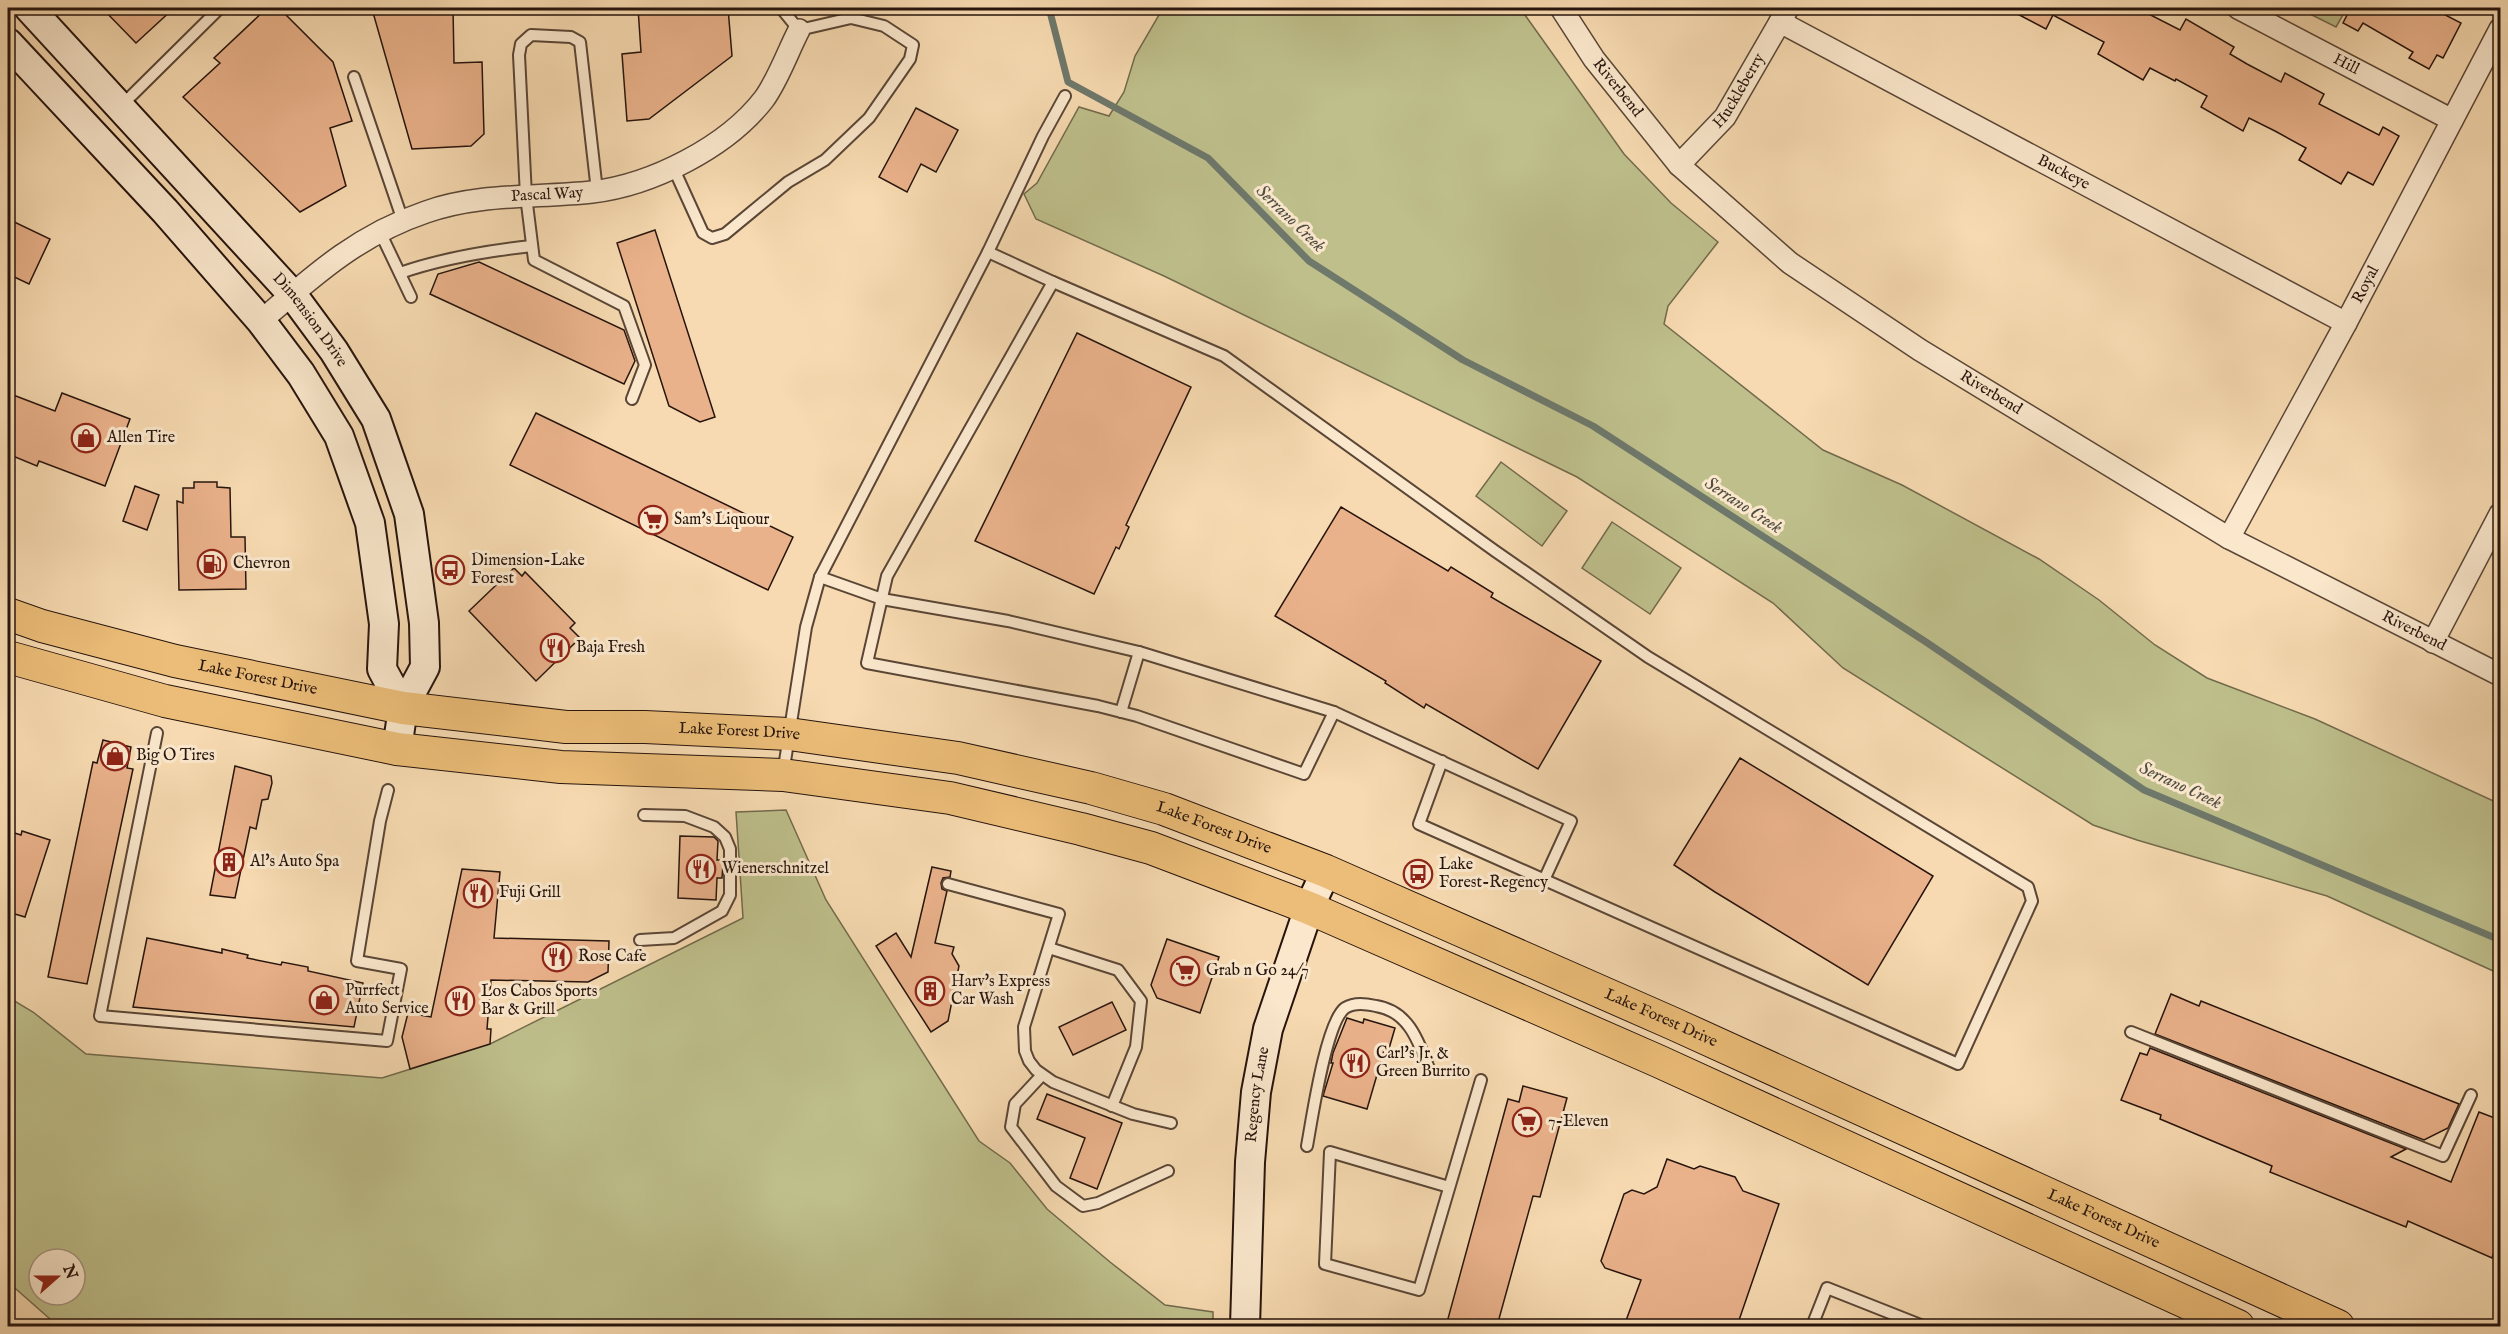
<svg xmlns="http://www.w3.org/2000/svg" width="2508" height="1334" font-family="'IM FELL English',serif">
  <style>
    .green { fill: #bebf8b; stroke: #726a4c; stroke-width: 1.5; fill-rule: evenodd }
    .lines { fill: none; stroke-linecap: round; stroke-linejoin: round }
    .stream { stroke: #6e786b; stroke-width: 7 }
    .building { fill: #eab28b; stroke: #26140d; stroke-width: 1.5 }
    .lane-casing { stroke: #5a4636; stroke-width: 14 }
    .street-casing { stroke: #5a4636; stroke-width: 24 }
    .secondary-casing { stroke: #26140d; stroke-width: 32 }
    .primary-casing { stroke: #26140d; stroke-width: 34 }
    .lane { stroke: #fae7cc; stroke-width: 10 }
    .street { stroke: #fae7cc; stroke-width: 21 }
    .secondary { stroke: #fae7cc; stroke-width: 28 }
    .primary { stroke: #ecbd78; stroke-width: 32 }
    .labels { text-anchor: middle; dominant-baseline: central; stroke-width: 6; stroke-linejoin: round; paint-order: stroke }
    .street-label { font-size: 16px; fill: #26140d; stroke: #fae7cc }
    .poi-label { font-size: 16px; fill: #26140d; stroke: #fae7cc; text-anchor: start }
    .water-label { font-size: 18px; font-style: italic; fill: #504e44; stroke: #fae7cc }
  </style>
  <rect width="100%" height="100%" fill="#f7dab1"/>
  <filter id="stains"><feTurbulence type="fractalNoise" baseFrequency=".00333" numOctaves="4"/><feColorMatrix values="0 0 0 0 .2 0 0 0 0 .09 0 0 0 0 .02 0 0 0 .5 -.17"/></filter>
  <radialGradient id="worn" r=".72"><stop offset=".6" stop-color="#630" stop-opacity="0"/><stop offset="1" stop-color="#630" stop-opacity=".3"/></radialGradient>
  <g class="green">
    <polygon points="1163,8 1520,8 1624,154 1671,203 1718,242 1668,306 1664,324 1823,450 1902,485 2039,559 2099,600 2155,645 2207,678 2315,719 2500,804 2500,974 2327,896 2137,840 2093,825 1843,668 1773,603 1577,477 1164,276 1036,219 1024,194 1037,183 1079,107 1109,116 1124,92 1135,56"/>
    <polygon points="2298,8 2347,8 2336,27"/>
    <polygon points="1501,462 1567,511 1542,546 1476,496"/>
    <polygon points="1612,522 1681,568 1650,614 1582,568"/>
    <path d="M786,810L826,900L979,1141L1010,1163L1047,1209L1110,1262L1165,1305L1213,1312V1326H58L8,1282V997L33,1012L86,1054L382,1078L490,1044L743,918L736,812ZM39,1259H75V1295H39Z"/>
  </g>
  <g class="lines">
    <polyline class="stream" points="1049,8 1068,82 1208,158 1309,261 1463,360 1593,426 1926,642 2144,790 2500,940"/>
  </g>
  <g class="building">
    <polygon points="102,8 174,8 136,43"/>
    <polygon points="267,8 279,8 333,62 352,121 330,128 346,186 300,212 183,97 220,63 214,58"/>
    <polygon points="453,8 454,63 482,62 484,134 471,146 412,149 372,9"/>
    <polygon points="638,8 728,8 732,56 649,119 627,121 622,54 641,52"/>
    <polygon points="2006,8 2137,8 2180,30 2186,19 2234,47 2230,54 2247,64 2281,82 2285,73 2324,94 2319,104 2379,135 2383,127 2399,136 2373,185 2348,172 2341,184 2299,160 2306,148 2275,131 2249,118 2243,131 2201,107 2207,96 2176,79 2175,81 2150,68 2143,80 2098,54 2104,42 2053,15 2046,29"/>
    <polygon points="2334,8 2432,8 2461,23 2443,58 2437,55 2429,69 2409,58 2413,52 2363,23 2358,31 2343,23 2347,15"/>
    <polygon points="916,108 958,130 936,172 921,164 907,192 879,177"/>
    <polygon points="8,219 50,239 29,284 8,274"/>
    <polygon points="655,230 715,417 700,422 669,406 617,243"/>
    <polygon points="479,262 624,330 635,361 624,384 430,294 438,274"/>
    <polygon points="1077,333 1191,387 1126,525 1129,527 1119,549 1116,547 1094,594 975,541"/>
    <polygon points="8,393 55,411 62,393 130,419 105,486 39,461 37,466 8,454"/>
    <polygon points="536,413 793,537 768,590 510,465"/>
    <polygon points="194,482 217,482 217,487 230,488 231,537 245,537 246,589 179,590 177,501 183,503 183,488 194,488"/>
    <polygon points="135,486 159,495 147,530 123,521"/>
    <polygon points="1341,507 1448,571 1451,567 1493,593 1491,597 1601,661 1538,769 1426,704 1424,708 1385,683 1386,681 1275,616"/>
    <polygon points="514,568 522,576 525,572 575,623 570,628 580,638 536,681 469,611"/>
    <polygon points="103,740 131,747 127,768 133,769 87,984 48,977 93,762 97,763"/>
    <polygon points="1740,758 1933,876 1868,985 1715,892 1674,865"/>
    <polygon points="235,766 271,776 272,783 268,799 262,800 256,829 250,827 235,898 210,895"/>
    <polygon points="8,831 21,835 22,831 50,840 25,917 8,912"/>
    <polygon points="680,836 714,837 718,841 717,860 723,860 723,864 722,878 717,878 716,900 678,898"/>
    <polygon points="932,867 951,871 950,877 943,878 941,883 942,889 947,891 935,943 954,947 952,954 959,966 948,1021 931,1032 876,946 896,933 911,957"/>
    <polygon points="462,869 500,872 494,938 609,941 608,972 588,982 491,980 487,1029 491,1029 490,1044 410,1069 402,1037 408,1013 431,1017"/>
    <polygon points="147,938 222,953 222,949 248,955 247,958 281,965 282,962 308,967 308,971 363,983 354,1027 133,1007"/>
    <polygon points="1167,939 1219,957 1200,1013 1157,998 1151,985"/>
    <polygon points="2171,994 2199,1006 2201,1001 2459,1104 2448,1128 2424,1140 2155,1034"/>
    <polygon points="1112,1002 1126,1030 1073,1055 1059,1027"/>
    <polygon points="1347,1018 1363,1023 1364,1019 1395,1028 1388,1052 1384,1051 1367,1109 1323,1096 1333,1063 1331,1063 1333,1053"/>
    <polygon points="2150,1048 2406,1149 2391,1157 2451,1182 2479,1112 2500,1120 2500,1235 2492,1258 2408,1221 2406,1227 2270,1172 2272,1166 2160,1119 2161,1115 2121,1100 2140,1053 2147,1055"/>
    <polygon points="1523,1086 1567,1098 1540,1197 1533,1196 1497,1326 1446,1326 1508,1099 1519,1102"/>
    <polygon points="1047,1094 1122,1123 1097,1189 1070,1178 1085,1138 1037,1119"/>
    <polygon points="1667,1159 1694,1169 1700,1166 1735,1177 1743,1191 1779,1204 1737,1326 1624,1326 1641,1280 1605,1268 1601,1261 1624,1194 1632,1190 1644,1194 1657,1187"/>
  </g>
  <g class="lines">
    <g class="lane-casing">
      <g id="lane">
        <polyline points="354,77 403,221"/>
        <polyline points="120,107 220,8"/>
        <polyline points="673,167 703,233 712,238 725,234 788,182 825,160 869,118 910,59 913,45 884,26 851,18 799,30 781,8"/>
        <polyline points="597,191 580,42 571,37 531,35 521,44 519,55 526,196 534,260 624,306 645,365 632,399"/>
        <polyline points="380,232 411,297"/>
        <polyline points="988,252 1053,282 1224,356 1495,551 1648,657 2028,887 2032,901 1958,1064 1419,824 1442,761"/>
        <path d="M400,273C443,258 486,251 532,246"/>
        <polyline points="1053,282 887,576 867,663 1098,706 1137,716 1304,774 1334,712"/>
        <polyline points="820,577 882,599 1008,621 1139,652 1334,712 1571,821 1544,880"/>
        <polyline points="1121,712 1139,652"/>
        <polyline points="157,733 100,1016 387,1041 401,969 357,961 380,821 388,790"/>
        <polyline points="783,774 806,627 820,577 988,252 1043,136 1065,96"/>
        <polyline points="948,884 1059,914 1024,1027 1025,1051 1029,1061 1036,1070 1053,1082 1133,1114 1171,1123"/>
        <polyline points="640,940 674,938 722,911 730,895 730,849 725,837 714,827 685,816 644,815"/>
        <polyline points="1049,948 1118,970 1141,1001 1136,1047 1112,1106"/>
        <polyline points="2131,1032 2443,1156 2471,1095"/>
        <polyline points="1042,1075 1015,1104 1011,1127 1056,1186 1083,1206 1098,1203 1168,1171"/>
        <path d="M1307,1146C1312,1119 1326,1022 1345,1008C1355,1002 1366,1004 1376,1006C1408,1011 1418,1040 1428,1066"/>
        <polyline points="1449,1187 1330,1152 1325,1264 1419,1290 1481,1080"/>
        <polyline points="1812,1326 1827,1288 1923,1326"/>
      </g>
    </g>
    <g class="street-casing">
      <g id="street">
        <path id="s1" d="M1561,8L1594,59L1679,165L1790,263L1920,350L2229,538L2500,675"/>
        <path id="s2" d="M2238,8L2452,120"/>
        <path id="s3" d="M1780,22L2346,323"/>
        <path id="s4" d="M1679,165L1725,117L1788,8"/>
        <path id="s5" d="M261,321C314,275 358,235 426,212C479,193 537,198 592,192C652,185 727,147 764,99C778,80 788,51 799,30"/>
        <path id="s6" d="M2229,538L2346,323L2500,29"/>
        <polyline points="2433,642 2500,514"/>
      </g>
    </g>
    <g class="secondary-casing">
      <g id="secondary">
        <path id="s7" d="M29,8L292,294L334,351L376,419L409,514L424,623L425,667L403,708L397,749"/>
        <polyline points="8,43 165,211 261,321 301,374 339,436 370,523 384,624 382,669 403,708"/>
        <path id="s8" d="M1245,1326L1250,1162L1256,1092L1268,1029L1309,908L1326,871"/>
      </g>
    </g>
    <g class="primary-casing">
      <g id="primary">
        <path id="s9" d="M8,614L42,626L175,661L403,708L566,727H645L789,734L958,758L1091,788L1164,809L1326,871L1674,1024L2338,1326"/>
        <polyline points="8,657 165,701 397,749 561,767 783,775 950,798 1081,829 1151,848 1309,908 1658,1061 2238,1326"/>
      </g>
    </g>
    <use href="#lane" class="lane"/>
    <use href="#street" class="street"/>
    <use href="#secondary" class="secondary"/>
    <use href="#primary" class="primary"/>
  </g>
  <defs>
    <g id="shop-ring" transform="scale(1.5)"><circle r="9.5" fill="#fae7cc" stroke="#8f2418" stroke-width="1.5"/><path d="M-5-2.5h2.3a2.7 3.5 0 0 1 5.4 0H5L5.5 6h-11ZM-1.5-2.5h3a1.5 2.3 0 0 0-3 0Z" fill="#8f2418"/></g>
    <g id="supermarket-ring" transform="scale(1.5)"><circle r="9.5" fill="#fae7cc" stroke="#8f2418" stroke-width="1.5"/><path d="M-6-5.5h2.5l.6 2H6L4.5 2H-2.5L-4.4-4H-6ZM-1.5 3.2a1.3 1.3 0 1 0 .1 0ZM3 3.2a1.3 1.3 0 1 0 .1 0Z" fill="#8f2418"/></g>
    <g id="fuel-ring" transform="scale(1.5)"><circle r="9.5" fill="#fae7cc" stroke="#8f2418" stroke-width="1.5"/><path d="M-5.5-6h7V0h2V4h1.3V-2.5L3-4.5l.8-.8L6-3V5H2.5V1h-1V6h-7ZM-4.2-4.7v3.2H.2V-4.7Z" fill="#8f2418"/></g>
    <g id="bus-ring" transform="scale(1.5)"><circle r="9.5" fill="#fae7cc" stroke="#8f2418" stroke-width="1.5"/><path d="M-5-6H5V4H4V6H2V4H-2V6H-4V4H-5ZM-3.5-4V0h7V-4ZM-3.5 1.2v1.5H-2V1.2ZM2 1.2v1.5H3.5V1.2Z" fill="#8f2418"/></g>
    <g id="restaurant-ring" transform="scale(1.5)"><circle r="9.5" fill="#fae7cc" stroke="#8f2418" stroke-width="1.5"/><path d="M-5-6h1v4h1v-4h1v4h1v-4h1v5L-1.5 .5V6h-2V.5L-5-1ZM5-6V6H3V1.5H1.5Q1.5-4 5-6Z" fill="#8f2418"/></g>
    <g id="building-ring" transform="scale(1.5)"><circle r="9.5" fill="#fae7cc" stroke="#8f2418" stroke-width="1.5"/><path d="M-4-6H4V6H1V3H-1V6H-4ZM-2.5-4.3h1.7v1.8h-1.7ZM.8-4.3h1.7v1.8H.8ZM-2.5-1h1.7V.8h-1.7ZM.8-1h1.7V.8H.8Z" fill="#8f2418"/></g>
  </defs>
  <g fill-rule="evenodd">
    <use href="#shop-ring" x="86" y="438"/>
    <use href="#supermarket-ring" x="653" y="520"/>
    <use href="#fuel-ring" x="212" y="564"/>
    <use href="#bus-ring" x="450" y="570"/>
    <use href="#restaurant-ring" x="555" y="648"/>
    <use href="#shop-ring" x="115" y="756"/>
    <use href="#building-ring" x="229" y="862"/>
    <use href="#restaurant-ring" x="701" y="869"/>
    <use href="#bus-ring" x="1418" y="874"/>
    <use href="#restaurant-ring" x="478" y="893"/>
    <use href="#restaurant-ring" x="557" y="957"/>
    <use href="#supermarket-ring" x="1185" y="971"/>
    <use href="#building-ring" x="930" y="991"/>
    <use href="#shop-ring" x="324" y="1000"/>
    <use href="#restaurant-ring" x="460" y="1001"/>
    <use href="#restaurant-ring" x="1355" y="1063"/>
    <use href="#supermarket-ring" x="1527" y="1122"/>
  </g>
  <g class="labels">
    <g class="street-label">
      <text stroke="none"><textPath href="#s2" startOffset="122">Hill</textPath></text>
      <text stroke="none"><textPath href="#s1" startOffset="98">Riverbend</textPath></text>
      <text stroke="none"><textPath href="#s4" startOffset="96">Huckleberry</textPath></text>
      <text stroke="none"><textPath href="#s3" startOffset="321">Buckeye</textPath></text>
      <text stroke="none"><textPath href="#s5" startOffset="322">Pascal Way</textPath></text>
      <text stroke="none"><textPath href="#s6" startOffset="288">Royal</textPath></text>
      <text stroke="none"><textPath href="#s7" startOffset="420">Dimension Drive</textPath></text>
      <text stroke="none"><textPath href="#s1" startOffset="584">Riverbend</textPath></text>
      <text stroke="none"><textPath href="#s1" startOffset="1070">Riverbend</textPath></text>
      <text stroke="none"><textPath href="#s9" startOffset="258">Lake Forest Drive</textPath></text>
      <text stroke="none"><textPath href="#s9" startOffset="744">Lake Forest Drive</textPath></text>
      <text stroke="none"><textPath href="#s9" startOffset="1230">Lake Forest Drive</textPath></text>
      <text stroke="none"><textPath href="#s9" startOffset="1716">Lake Forest Drive</textPath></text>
      <text stroke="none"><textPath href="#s8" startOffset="232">Regency Lane</textPath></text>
      <text stroke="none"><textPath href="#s9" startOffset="2202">Lake Forest Drive</textPath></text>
    </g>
    <g class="poi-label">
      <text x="107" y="438">Allen Tire</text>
      <text x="674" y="520">Sam's Liquour</text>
      <text x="471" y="561">Dimension-Lake<tspan x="471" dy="18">Forest</tspan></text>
      <text x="233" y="564">Chevron</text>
      <text x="576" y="648">Baja Fresh</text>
      <text x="136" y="756">Big O Tires</text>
      <text x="250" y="862">Al's Auto Spa</text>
      <text x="1439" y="865">Lake<tspan x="1439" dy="18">Forest-Regency</tspan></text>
      <text x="722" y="869">Wienerschnitzel</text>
      <text x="499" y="893">Fuji Grill</text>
      <text x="578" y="957">Rose Cafe</text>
      <text x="1206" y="971">Grab n Go 24/7</text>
      <text x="951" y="982">Harv's Express<tspan x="951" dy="18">Car Wash</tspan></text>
      <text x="345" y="991">Purrfect<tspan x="345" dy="18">Auto Service</tspan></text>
      <text x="481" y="992">Los Cabos Sports<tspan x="481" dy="18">Bar &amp; Grill</tspan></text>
      <text x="1376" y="1054">Carl's Jr. &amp;<tspan x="1376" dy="18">Green Burrito</tspan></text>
      <text x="1548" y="1122">7-Eleven</text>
    </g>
    <g class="water-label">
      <text transform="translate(1290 219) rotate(44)">Serrano Creek</text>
      <text transform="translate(1743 506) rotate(33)">Serrano Creek</text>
      <text transform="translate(2180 786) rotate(25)">Serrano Creek</text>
    </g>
  </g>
  <rect width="2508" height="1334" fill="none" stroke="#f7dab1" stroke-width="30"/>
  <rect x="9" y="9" width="2490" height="1316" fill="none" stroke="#26140d" stroke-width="3"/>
  <rect x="15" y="15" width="2478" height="1304" fill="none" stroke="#26140d" stroke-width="1.5"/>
  <g transform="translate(57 1277) rotate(69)"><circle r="28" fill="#fae7cc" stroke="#a59380" stroke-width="1.5"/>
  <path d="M0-4.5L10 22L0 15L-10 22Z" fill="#8f2418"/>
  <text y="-9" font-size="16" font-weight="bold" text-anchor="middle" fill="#26140d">N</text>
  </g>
  <rect width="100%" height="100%" filter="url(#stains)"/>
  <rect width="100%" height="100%" fill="url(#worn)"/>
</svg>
